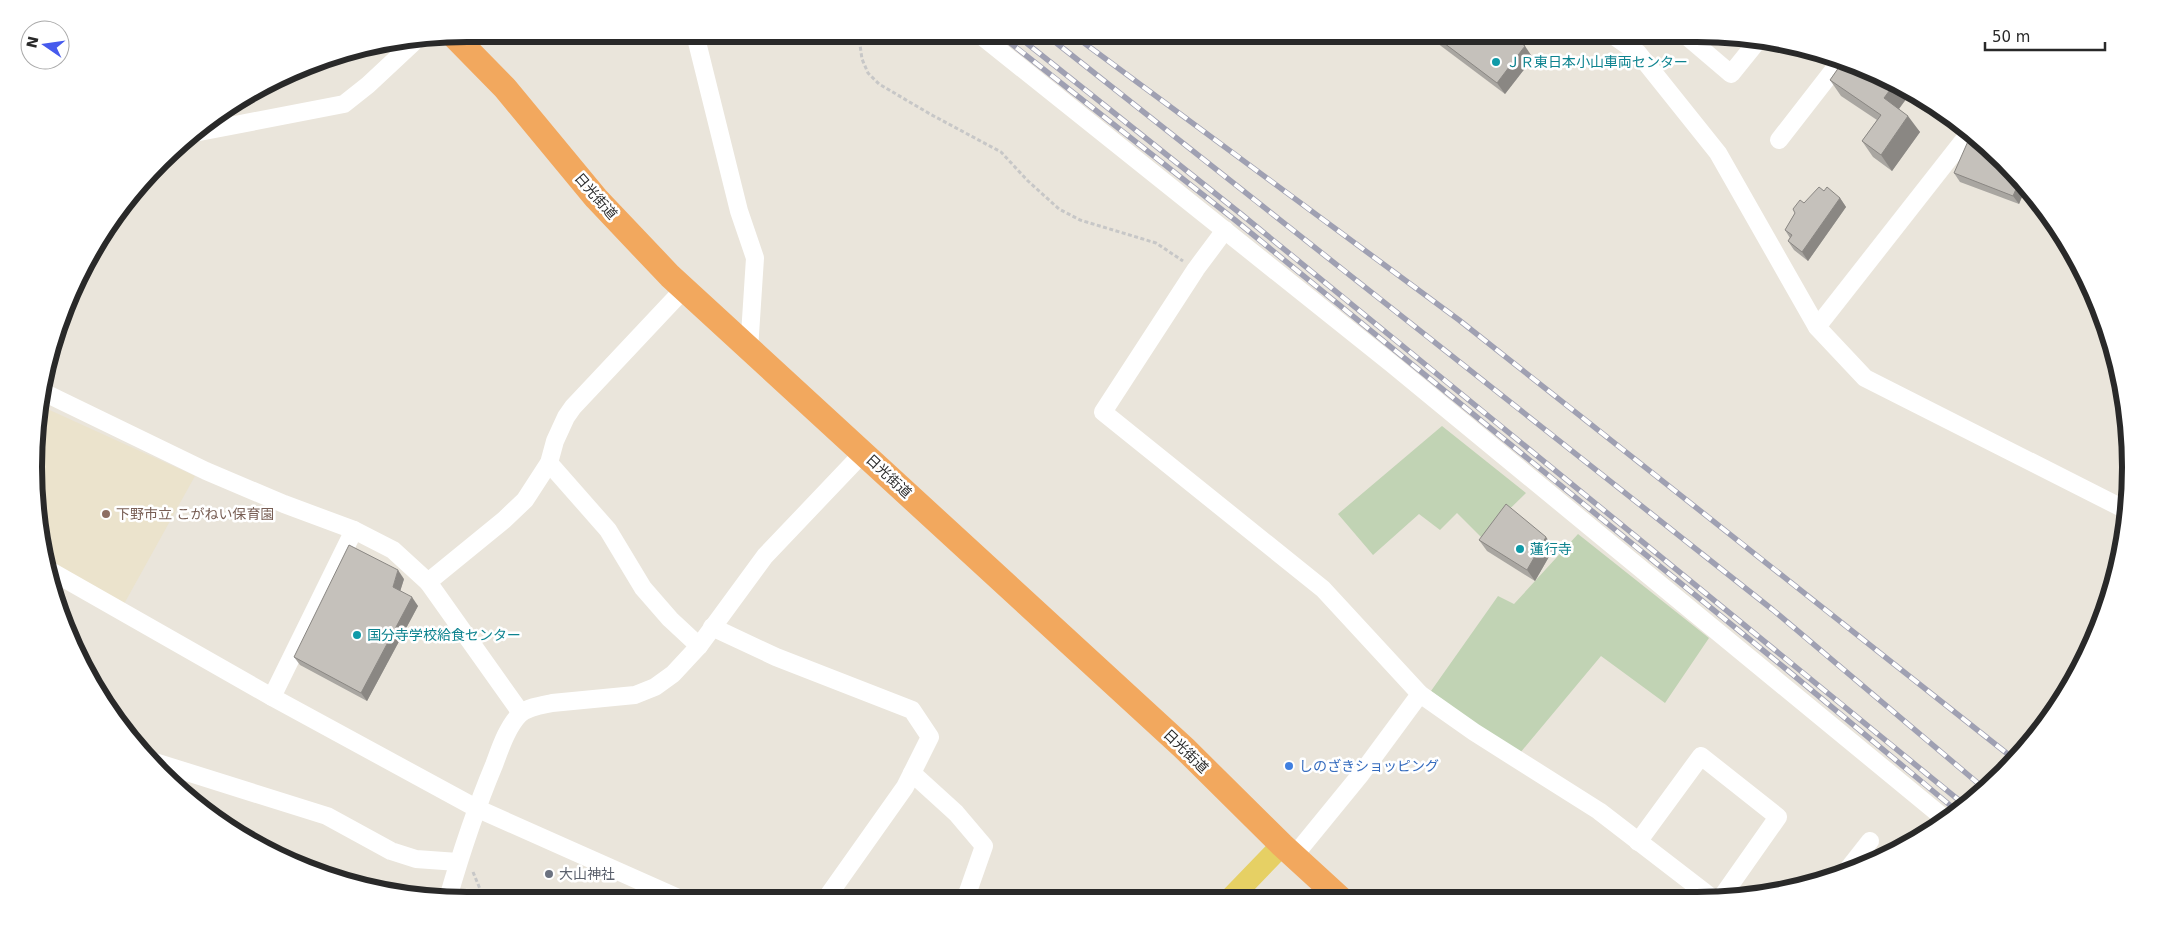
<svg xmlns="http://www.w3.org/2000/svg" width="2165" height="935" font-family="'DejaVu Sans','Noto Sans JP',sans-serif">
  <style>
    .education { fill: #ebe3cc }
    .cemetery { fill: #c1d3b4 }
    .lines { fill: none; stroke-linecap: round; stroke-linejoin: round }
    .path { stroke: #c7c7c7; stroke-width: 3; stroke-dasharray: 4 2.5; stroke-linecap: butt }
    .minor { stroke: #fff; stroke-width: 18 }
    .major { stroke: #e6d064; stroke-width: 22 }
    .highway { stroke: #f2a85e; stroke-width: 25 }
    .rail-casing { stroke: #9fa0b2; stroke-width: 5.5 }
    .rail { stroke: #fff; stroke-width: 4; stroke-dasharray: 11; stroke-linecap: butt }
    .wall { fill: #a9a6a1 }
    .shaded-wall { fill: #8a8783 }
    .building { fill: #c5c1bb; stroke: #8a8783 }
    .culture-dot { fill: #0f9aa8; stroke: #fff; stroke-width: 2 }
    .education-dot { fill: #8d6e63; stroke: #fff; stroke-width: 2 }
    .shop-dot { fill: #3f7fe0; stroke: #fff; stroke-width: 2 }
    .worship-dot { fill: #6b7280; stroke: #fff; stroke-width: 2 }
    .labels { text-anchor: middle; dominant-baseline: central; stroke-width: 5; stroke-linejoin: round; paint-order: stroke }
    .culture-label { font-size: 14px; fill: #0d838f; stroke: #fff; text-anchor: start }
    .street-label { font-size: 14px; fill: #292929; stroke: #fff }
    .education-label { font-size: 14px; fill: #785e54; stroke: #fff; text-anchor: start }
    .shop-label { font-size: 14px; fill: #366cbe; stroke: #fff; text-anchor: start }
    .worship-label { font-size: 14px; fill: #5b616d; stroke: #fff; text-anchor: start }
    .rim { fill: none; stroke: #292929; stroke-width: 6 }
  </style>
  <rect width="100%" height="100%" fill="#eae5db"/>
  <polygon class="education" points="43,407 195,476 124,604 45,560 42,552 34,467 39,412"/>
  <g class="cemetery">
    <polygon points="1442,426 1526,493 1481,537 1457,513 1440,530 1419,514 1373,555 1338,514"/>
    <polygon points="1578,534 1709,638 1665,703 1601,656 1520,753 1478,726 1431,691 1498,596 1514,604"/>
  </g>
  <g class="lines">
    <g class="path">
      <polyline points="862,34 860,45 862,59 868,73 879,84 930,114 1001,152 1028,181 1059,209 1080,220 1156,243 1183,261"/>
      <polyline points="473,872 485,901"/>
    </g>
    <g class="minor">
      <polyline points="695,34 739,211 755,258 749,350"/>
      <polyline points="979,34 1392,364 1945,819"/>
      <polyline points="1611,34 1638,53 1718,153 1817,327 1865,378 2128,511"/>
      <polyline points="1684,34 1731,74 1756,43"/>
      <polyline points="194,133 344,104 368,85 413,43"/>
      <polyline points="1779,140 1842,59"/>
      <polyline points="1225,230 1196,269 1103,412 1323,589 1420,694 1474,732 1599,811 1712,898"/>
      <polyline points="1817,327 1970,132"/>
      <polyline points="41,391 206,471 284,504 354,530 393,550 428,582"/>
      <polyline points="549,463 608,530 643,588 670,619 699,646"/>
      <polyline points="49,570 272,697 476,808 685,901"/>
      <polyline points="712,627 776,657 912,710 930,737 905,787 825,900"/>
      <polyline points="272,697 354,530"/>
      <polyline points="521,713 428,582 504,520 525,500 549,463 555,441 566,417 573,407 684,289"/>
      <polyline points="155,762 327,816 391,851 416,859 458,862"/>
      <polyline points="912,773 956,813 984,846 965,900"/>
      <polyline points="1638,842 1701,756 1778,817 1721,898"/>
      <polyline points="1294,856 1361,774 1420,694"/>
      <polyline points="1848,869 1870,841"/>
      <path d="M448,898C461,853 476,808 494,765C500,749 507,727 520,714C528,707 543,705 552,703L635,695L655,687L673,674L699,646L765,556L863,453"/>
    </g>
    <polyline class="major" points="1230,899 1282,845"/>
    <polyline class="highway" points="454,36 505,88 596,198 670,276 1184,748 1282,845 1341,899"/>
    <g class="rail-casing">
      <g id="rail">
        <polyline points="999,34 1235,220 1786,669 1957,811"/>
        <polyline points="1015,34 1241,214 1966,806"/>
        <polyline points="1045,34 1773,610 1986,790"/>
        <polyline points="1072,34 1459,320 2014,759"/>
      </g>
    </g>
    <use href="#rail" class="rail"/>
  </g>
  <g class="wall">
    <polygon points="1425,34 1509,34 1533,58 1505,94"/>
    <polygon points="1844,60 1912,91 1899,109 1920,132 1892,171 1873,157 1862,141 1877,120 1841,96 1830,80"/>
    <polygon points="1988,146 2026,187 2019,204 1960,182 1954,173"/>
    <polygon points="1824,191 1840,198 1846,207 1808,261 1794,250 1788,241 1790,238 1785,230 1795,213 1804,203"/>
    <polygon points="1479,540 1554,548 1535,581 1487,551"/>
    <polygon points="404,579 400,591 418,606 367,701 300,665 294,657"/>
  </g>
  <g class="shaded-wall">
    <polygon points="1525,46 1533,58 1505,94 1497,83"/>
    <polygon points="1895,83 1912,91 1895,114 1884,98"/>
    <polygon points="1908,116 1920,132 1892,171 1881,155"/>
    <polygon points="2020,180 2026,187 2019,204 2013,196"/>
    <polygon points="1840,198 1846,207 1808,261 1802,252"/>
    <polygon points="1546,537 1554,548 1535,581 1527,570"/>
    <polygon points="398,570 404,579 399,595 393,587"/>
    <polygon points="412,597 418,606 367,701 361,693"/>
  </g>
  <g class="building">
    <polygon points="1432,34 1509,34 1525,46 1497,83"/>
    <polygon points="1844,60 1895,83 1884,98 1908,116 1881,155 1862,141 1881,115 1830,80"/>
    <polygon points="1969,139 1988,146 2020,180 2013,196 1954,173"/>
    <polygon points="1819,187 1824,191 1827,187 1840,198 1802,252 1788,241 1792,235 1785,230 1795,213 1793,209 1800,200 1804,203"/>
    <polygon points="1506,504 1546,537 1527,570 1479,540"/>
    <polygon points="349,545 398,570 393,587 412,597 361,693 294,657"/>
  </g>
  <g class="culture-dot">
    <circle cx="1496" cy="62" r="5"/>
    <circle cx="1520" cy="549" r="5"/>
    <circle cx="357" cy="635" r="5"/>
  </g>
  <circle class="education-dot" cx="106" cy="514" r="5"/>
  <circle class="shop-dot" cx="1289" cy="766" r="5"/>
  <circle class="worship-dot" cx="549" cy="874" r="5"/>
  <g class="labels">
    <g class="culture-label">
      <text x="1506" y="62">ＪＲ東日本小山車両センター</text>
      <text x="1530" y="549">蓮行寺</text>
      <text x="367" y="635">国分寺学校給食センター</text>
    </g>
    <g class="street-label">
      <text transform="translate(596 196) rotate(49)">日光街道</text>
      <text transform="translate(889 476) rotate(43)">日光街道</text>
      <text transform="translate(1186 751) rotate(44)">日光街道</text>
    </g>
    <g class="education-label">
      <text x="116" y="514">下野市立 こがねい保育園</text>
    </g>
    <g class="shop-label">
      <text x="1299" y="766">しのざきショッピング</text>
    </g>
    <g class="worship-label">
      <text x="559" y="874">大山神社</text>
    </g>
  </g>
  <path d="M0 0H2165V935H0ZM467 42H1697A425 425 0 0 1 2122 467V467A425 425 0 0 1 1697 892H467A425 425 0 0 1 42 467V467A425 425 0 0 1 467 42Z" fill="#fff" fill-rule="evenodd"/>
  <path class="rim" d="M467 42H1697A425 425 0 0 1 2122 467V467A425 425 0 0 1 1697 892H467A425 425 0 0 1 42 467V467A425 425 0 0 1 467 42Z"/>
  <g transform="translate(45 45) rotate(283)"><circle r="24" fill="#ffffff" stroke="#a9a9a9"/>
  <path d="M0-4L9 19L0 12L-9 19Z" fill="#465aed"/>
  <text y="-8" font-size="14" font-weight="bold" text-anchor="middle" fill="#292929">N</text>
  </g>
  <path d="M1985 42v8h120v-8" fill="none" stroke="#292929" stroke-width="2.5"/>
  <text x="1992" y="42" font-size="15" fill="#292929" stroke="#ffffff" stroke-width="4" paint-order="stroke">50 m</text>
</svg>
